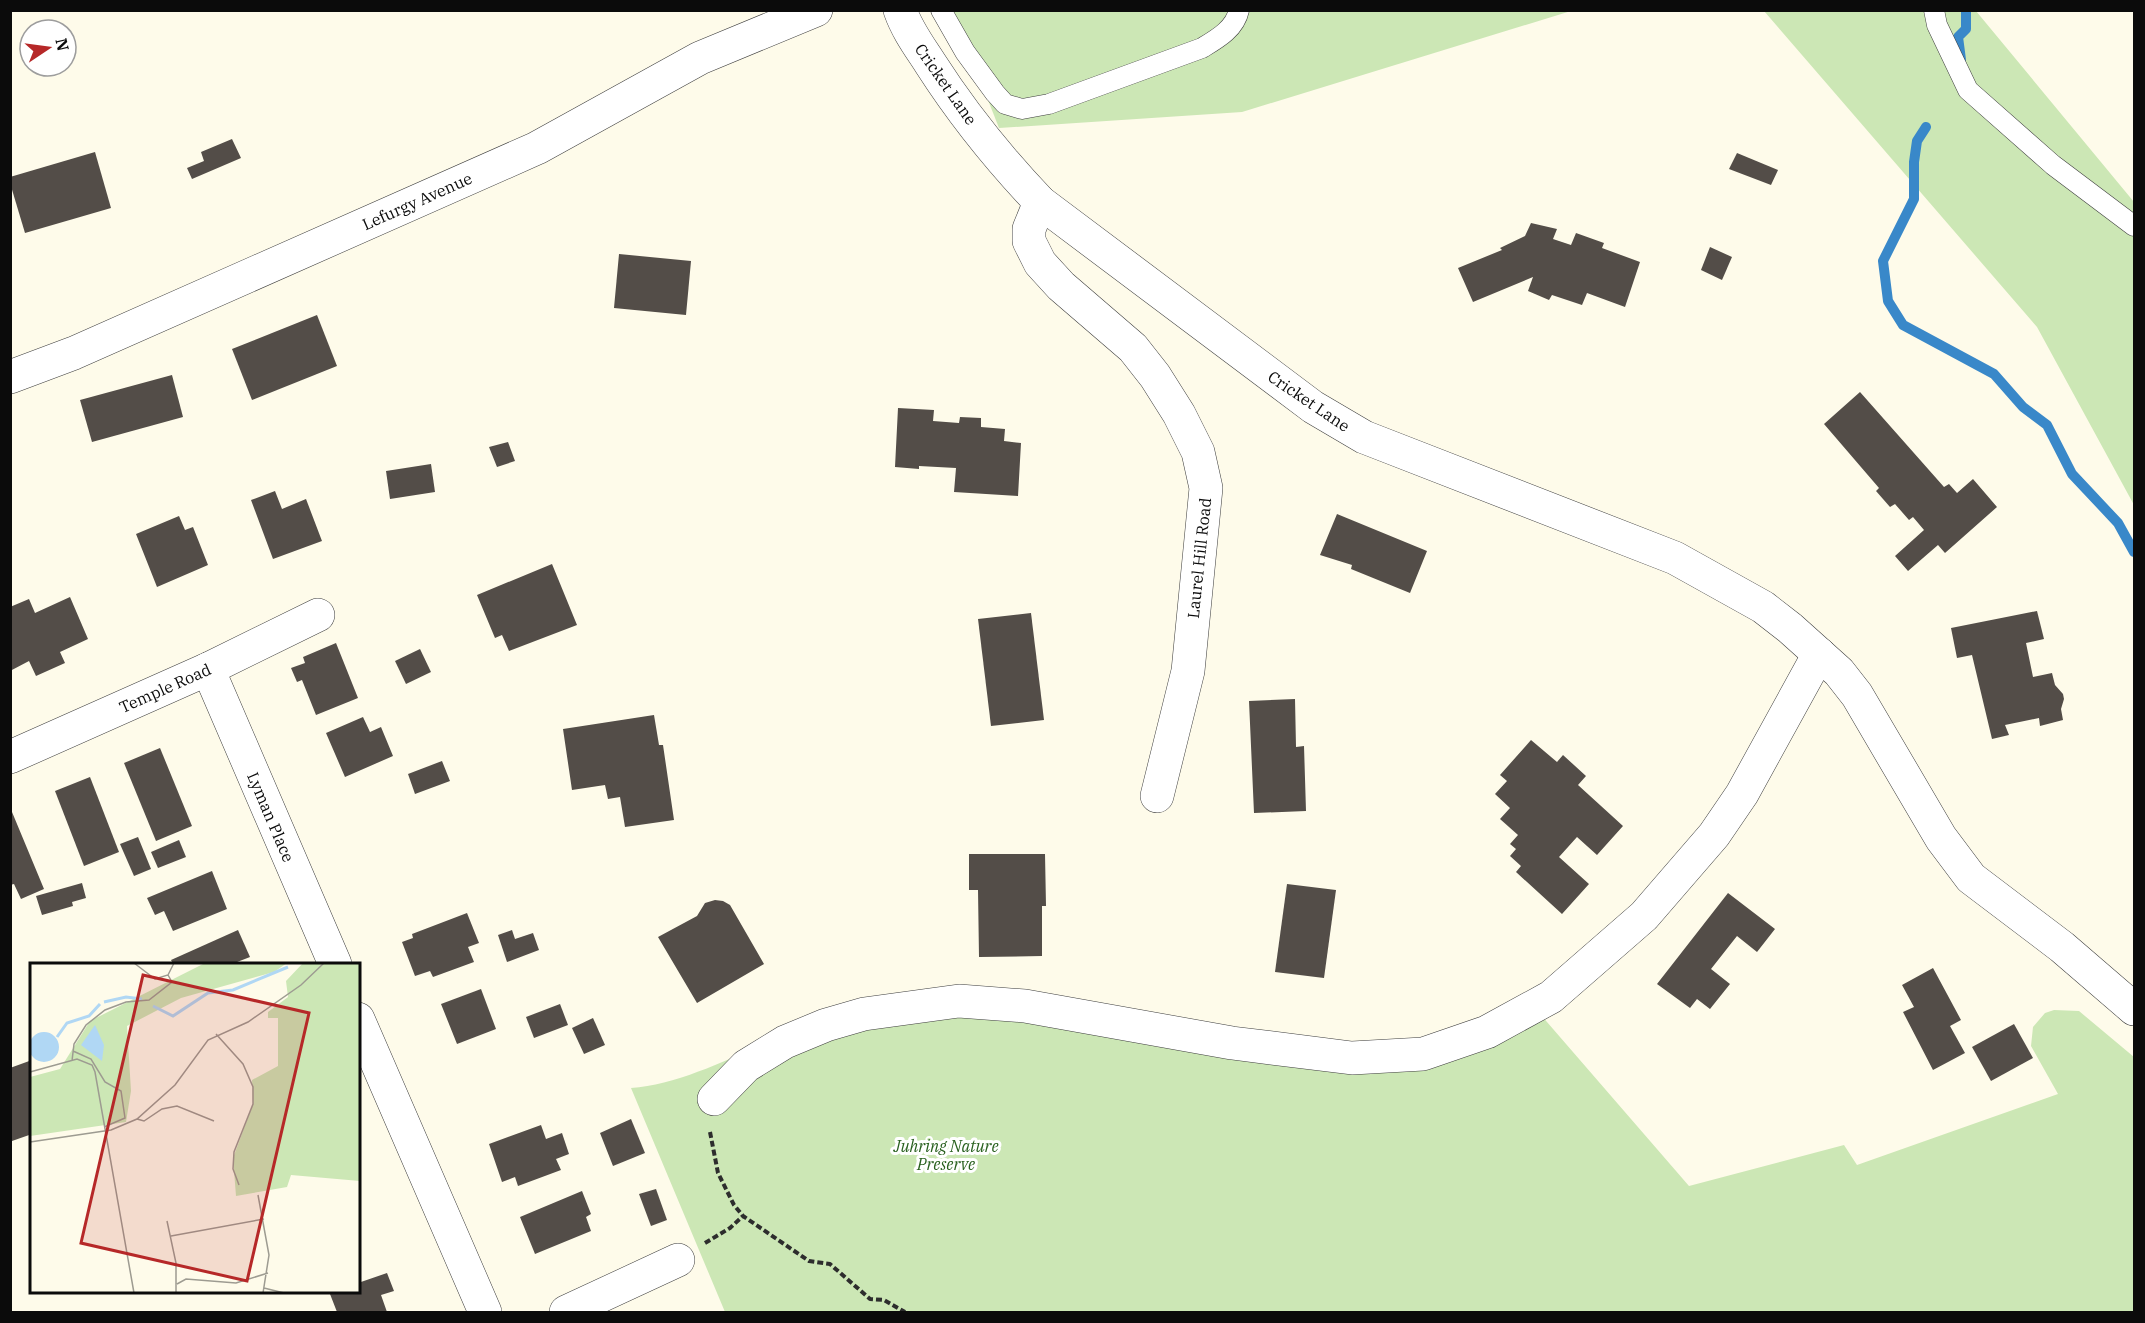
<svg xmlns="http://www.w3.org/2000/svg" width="2145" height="1323" font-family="'IBM Plex Serif',serif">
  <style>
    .green { fill: #cce7b5 }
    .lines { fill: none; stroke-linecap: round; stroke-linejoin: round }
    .stream { stroke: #3988c9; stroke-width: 10 }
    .building { fill: #534d48 }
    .service-casing { stroke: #3e3e3e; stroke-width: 21 }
    .minor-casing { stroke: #3e3e3e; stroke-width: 34 }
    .path { stroke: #2d2d2d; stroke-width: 4; stroke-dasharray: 6 3; stroke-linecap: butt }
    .service { stroke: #fff; stroke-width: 20 }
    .minor { stroke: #fff; stroke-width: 33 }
    .labels { text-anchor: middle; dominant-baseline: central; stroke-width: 6; stroke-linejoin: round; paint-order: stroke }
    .street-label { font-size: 16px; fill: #0b0b0b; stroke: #fff }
    .park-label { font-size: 16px; font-style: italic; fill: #28601e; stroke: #fff }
    .inset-river { fill: none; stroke: #b0d7f4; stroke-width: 3 }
    .inset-road { fill: none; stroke: #9d9b91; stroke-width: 1.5 }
    .view { fill: #b62828; fill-opacity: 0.15; stroke: #b62828; stroke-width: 3 }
    .inset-edge { fill: none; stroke: #0b0b0b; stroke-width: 3 }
  </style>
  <rect width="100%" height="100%" fill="#fefbea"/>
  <g class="green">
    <polygon points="953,11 1571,11 1242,112 999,128"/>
    <polygon points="1764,11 1976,11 2134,202 2134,505 2037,327"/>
    <path d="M909,1002L1352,1058L1534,1007L1689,1186L1844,1145L1857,1165L2058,1094L2031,1046L2033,1027L2045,1013L2054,1010L2079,1011L2134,1057V1312H725L631,1088C683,1085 740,1052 789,1035C828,1022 869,1013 909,1002Z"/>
  </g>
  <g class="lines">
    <g class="stream">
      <polyline points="1961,60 1958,37 1966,29 1966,10"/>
      <polyline points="1926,127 1917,141 1914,162 1914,199 1883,261 1888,301 1903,325 1994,374 2023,407 2047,425 2072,474 2118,523 2134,552"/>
    </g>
  </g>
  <g class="building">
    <polygon points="232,139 241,158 192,179 187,168 204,161 201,152"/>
    <polygon points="95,152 111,208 25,233 10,183 10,177"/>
    <polygon points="1737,153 1778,170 1771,185 1729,169"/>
    <polygon points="1531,223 1557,229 1553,239 1571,245 1576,233 1604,243 1602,248 1640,262 1625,307 1587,293 1582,305 1552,295 1549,300 1528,291 1533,277 1473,302 1458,268 1502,250 1500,248 1525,236"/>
    <polygon points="1710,247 1732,257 1722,280 1701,270"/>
    <polygon points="619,254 691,261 686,315 614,308"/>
    <polygon points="317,315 337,366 252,400 232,349"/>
    <polygon points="172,375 183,417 92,442 80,400"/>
    <polygon points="1860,392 1944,487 1949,484 1957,493 1973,479 1997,507 1945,553 1938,545 1908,571 1895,556 1924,530 1913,517 1909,520 1895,504 1890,507 1876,491 1879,488 1824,424"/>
    <polygon points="898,408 934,410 933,421 959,423 960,417 981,418 981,427 1005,429 1004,441 1021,443 1018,496 954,492 956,468 919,466 919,469 895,467"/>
    <polygon points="508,442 515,461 497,467 489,447"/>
    <polygon points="431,464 435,492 390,499 386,471"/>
    <polygon points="275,491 282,509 306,499 322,541 273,559 251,500"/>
    <polygon points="1337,514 1427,551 1410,593 1351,569 1352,565 1320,555"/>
    <polygon points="179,516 185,530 193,527 208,565 157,587 136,534"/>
    <polygon points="552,564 577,625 509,651 502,635 495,638 477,595"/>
    <polygon points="70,597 88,639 60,652 65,663 36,676 29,661 10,671 10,607 29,599 35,613"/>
    <polygon points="2037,611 2044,639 2026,643 2033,677 2052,673 2055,685 2063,694 2064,699 2061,709 2063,720 2040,726 2039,718 2005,725 2009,735 1992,739 1972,655 1957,658 1951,628"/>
    <polygon points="1031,613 1044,720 991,726 978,619"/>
    <polygon points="336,643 358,698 316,715 302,680 297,682 291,668 305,663 303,657"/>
    <polygon points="420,649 431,672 406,684 395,661"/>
    <polygon points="1295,699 1296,747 1304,746 1306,811 1254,813 1249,701"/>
    <polygon points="654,715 659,745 663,745 674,820 625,827 620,797 608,799 605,785 572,790 563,729"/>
    <polygon points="363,717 370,732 381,727 393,756 345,777 326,733"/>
    <polygon points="1531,740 1557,762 1563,755 1586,776 1578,785 1623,826 1597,855 1577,837 1559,857 1589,884 1562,914 1516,872 1521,866 1510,856 1516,849 1510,844 1518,835 1500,819 1510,808 1495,794 1507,781 1500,775"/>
    <polygon points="160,748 192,826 156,841 124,763"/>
    <polygon points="442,761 450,781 415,794 408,774"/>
    <polygon points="90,777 119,852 84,866 55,791"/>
    <polygon points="12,812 44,889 21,899 14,884 10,885 10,813"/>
    <polygon points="138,837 151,869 134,876 120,844"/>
    <polygon points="179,840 186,857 158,868 151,852"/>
    <polygon points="969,854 1045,854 1046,906 1042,906 1042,956 979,957 978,890 969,890"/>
    <polygon points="212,871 227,909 173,931 164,911 155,915 147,898"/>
    <polygon points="82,883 86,898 72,902 73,906 42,915 36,896"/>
    <polygon points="1287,884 1336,890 1324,978 1275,972"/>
    <polygon points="1728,893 1775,929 1757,952 1737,936 1711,969 1730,984 1710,1009 1697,999 1690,1008 1657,984"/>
    <polygon points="715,900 723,901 730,905 764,964 697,1003 658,937 697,916 705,903"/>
    <polygon points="467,913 479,943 468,947 474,962 433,977 430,971 415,976 402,942 413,938 412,934"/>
    <polygon points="238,930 250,957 232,964 173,964 171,960"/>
    <polygon points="512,930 515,939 533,933 539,950 507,962 498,935"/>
    <polygon points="1933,968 1961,1020 1950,1026 1965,1053 1933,1070 1903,1012 1914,1007 1902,985"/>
    <polygon points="481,989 496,1029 457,1044 441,1004"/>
    <polygon points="560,1004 568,1025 534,1038 526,1017"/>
    <polygon points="593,1018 605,1045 584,1054 572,1028"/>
    <polygon points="2014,1024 2033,1058 1991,1081 1972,1047"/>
    <polygon points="32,1060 32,1134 12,1141 10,1068"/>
    <polygon points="631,1119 645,1153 613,1166 600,1133"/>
    <polygon points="541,1125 546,1139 562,1133 569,1154 556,1159 561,1170 518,1186 515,1177 502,1182 489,1144"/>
    <polygon points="656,1189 667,1220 651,1226 639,1194"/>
    <polygon points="582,1191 591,1214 586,1217 591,1231 535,1254 520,1217"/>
    <polygon points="387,1273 394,1291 381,1295 387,1312 337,1312 330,1294 336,1292 358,1292 358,1283"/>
  </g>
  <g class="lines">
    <g class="service-casing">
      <g id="service">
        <path d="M941,10L965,52L995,93L1005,104L1022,109L1049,104L1202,48C1217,39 1235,29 1239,10"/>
        <polyline points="1934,10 1937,25 1968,90 2053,165 2134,226"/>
      </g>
    </g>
    <g class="minor-casing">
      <g id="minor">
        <path d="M900,10C907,30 919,46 930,63C962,113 999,159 1040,202L1313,407L1364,437L1675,558L1763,607L1790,628L1839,672L1857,695L1941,838L1971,878L2062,947L2134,1009"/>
        <polyline points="1040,202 1029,229 1029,241 1040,263 1061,286 1133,348 1155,376 1179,414 1198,452 1206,488 1188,671 1157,796"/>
        <polyline points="10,377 74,353 537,148 700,58 816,10"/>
        <polyline points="208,669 335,964"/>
        <polyline points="10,757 208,669 318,615"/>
        <polyline points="358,1019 485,1312"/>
        <polyline points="714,1099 746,1066 785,1042 826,1025 864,1014 959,1001 1025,1006 1232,1043 1352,1058 1423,1054 1487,1032 1551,997 1644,916 1714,835 1742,794 1819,654"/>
        <polyline points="566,1312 678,1260"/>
      </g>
    </g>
    <g class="path">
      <polyline points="710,1132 718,1173 734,1205 743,1216 809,1261 830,1264 870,1299 884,1300 905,1312"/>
      <polyline points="705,1243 730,1228 743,1216"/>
    </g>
    <use href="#service" class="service"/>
    <use href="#minor" class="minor"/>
  </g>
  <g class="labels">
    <g class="street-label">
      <text transform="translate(946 84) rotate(55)">Cricket Lane</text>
      <text transform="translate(417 201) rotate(-24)">Lefurgy Avenue</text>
      <text transform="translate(1309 401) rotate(34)">Cricket Lane</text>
      <text transform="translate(1199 558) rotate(-84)">Laurel Hill Road</text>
      <text transform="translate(165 688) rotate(-24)">Temple Road</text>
      <text transform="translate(271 817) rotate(67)">Lyman Place</text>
    </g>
    <g class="park-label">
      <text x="946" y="1146">Juhring Nature<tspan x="946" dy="18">Preserve</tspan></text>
    </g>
  </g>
  <g transform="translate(30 963)">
    <rect width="330" height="330" fill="#fefbea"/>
    <path d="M175,0H257L244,9L151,35L97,63L101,128L96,159L0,173V114L30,106L60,58ZM273,0H330V218L261,212L257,224L206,233L203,195L223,141L222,117L248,103V55H238V49L258,34L256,18Z" fill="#cce7b5"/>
    <path d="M65,62L74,82L72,98L51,82ZM-1 84a15 15 0 1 1 30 0a15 15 0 1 1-30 0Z" fill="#b0d7f4"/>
    <path class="inset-river" d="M74,39L96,34L112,36M123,43L143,53L178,30L203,27L258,4M27,74L37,60L59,53L70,41"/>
    <path class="inset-road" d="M104,0L125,16L138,12L144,0M186,71L213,101L223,124V141L204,189L203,206L209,222M43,88L61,96L75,119L91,128L95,155L74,164M42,98L44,81L56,62L75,47L96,39L119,37L142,19L138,12M0,109L47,96L62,102L65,109L104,330M107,156L114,158L132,146L147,143L184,158M0,179L81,167L107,156L145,122L178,77L218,59L271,22L294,0M228,232L239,292L233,330M137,258L146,300V330M141,273L234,256M147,321L156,316L206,320L238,310M234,325L254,330"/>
    <path class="view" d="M113,12L279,50L217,318L51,280Z"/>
    <rect width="330" height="330" class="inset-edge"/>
  </g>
  <rect width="2145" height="1323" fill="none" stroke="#0b0b0b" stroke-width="24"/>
  <g transform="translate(48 48) rotate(77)"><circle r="28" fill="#ffffff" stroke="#9d9d9d" stroke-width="1.5"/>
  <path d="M0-4.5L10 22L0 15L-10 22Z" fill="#b62828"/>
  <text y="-9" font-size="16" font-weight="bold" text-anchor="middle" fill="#0b0b0b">N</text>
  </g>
</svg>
